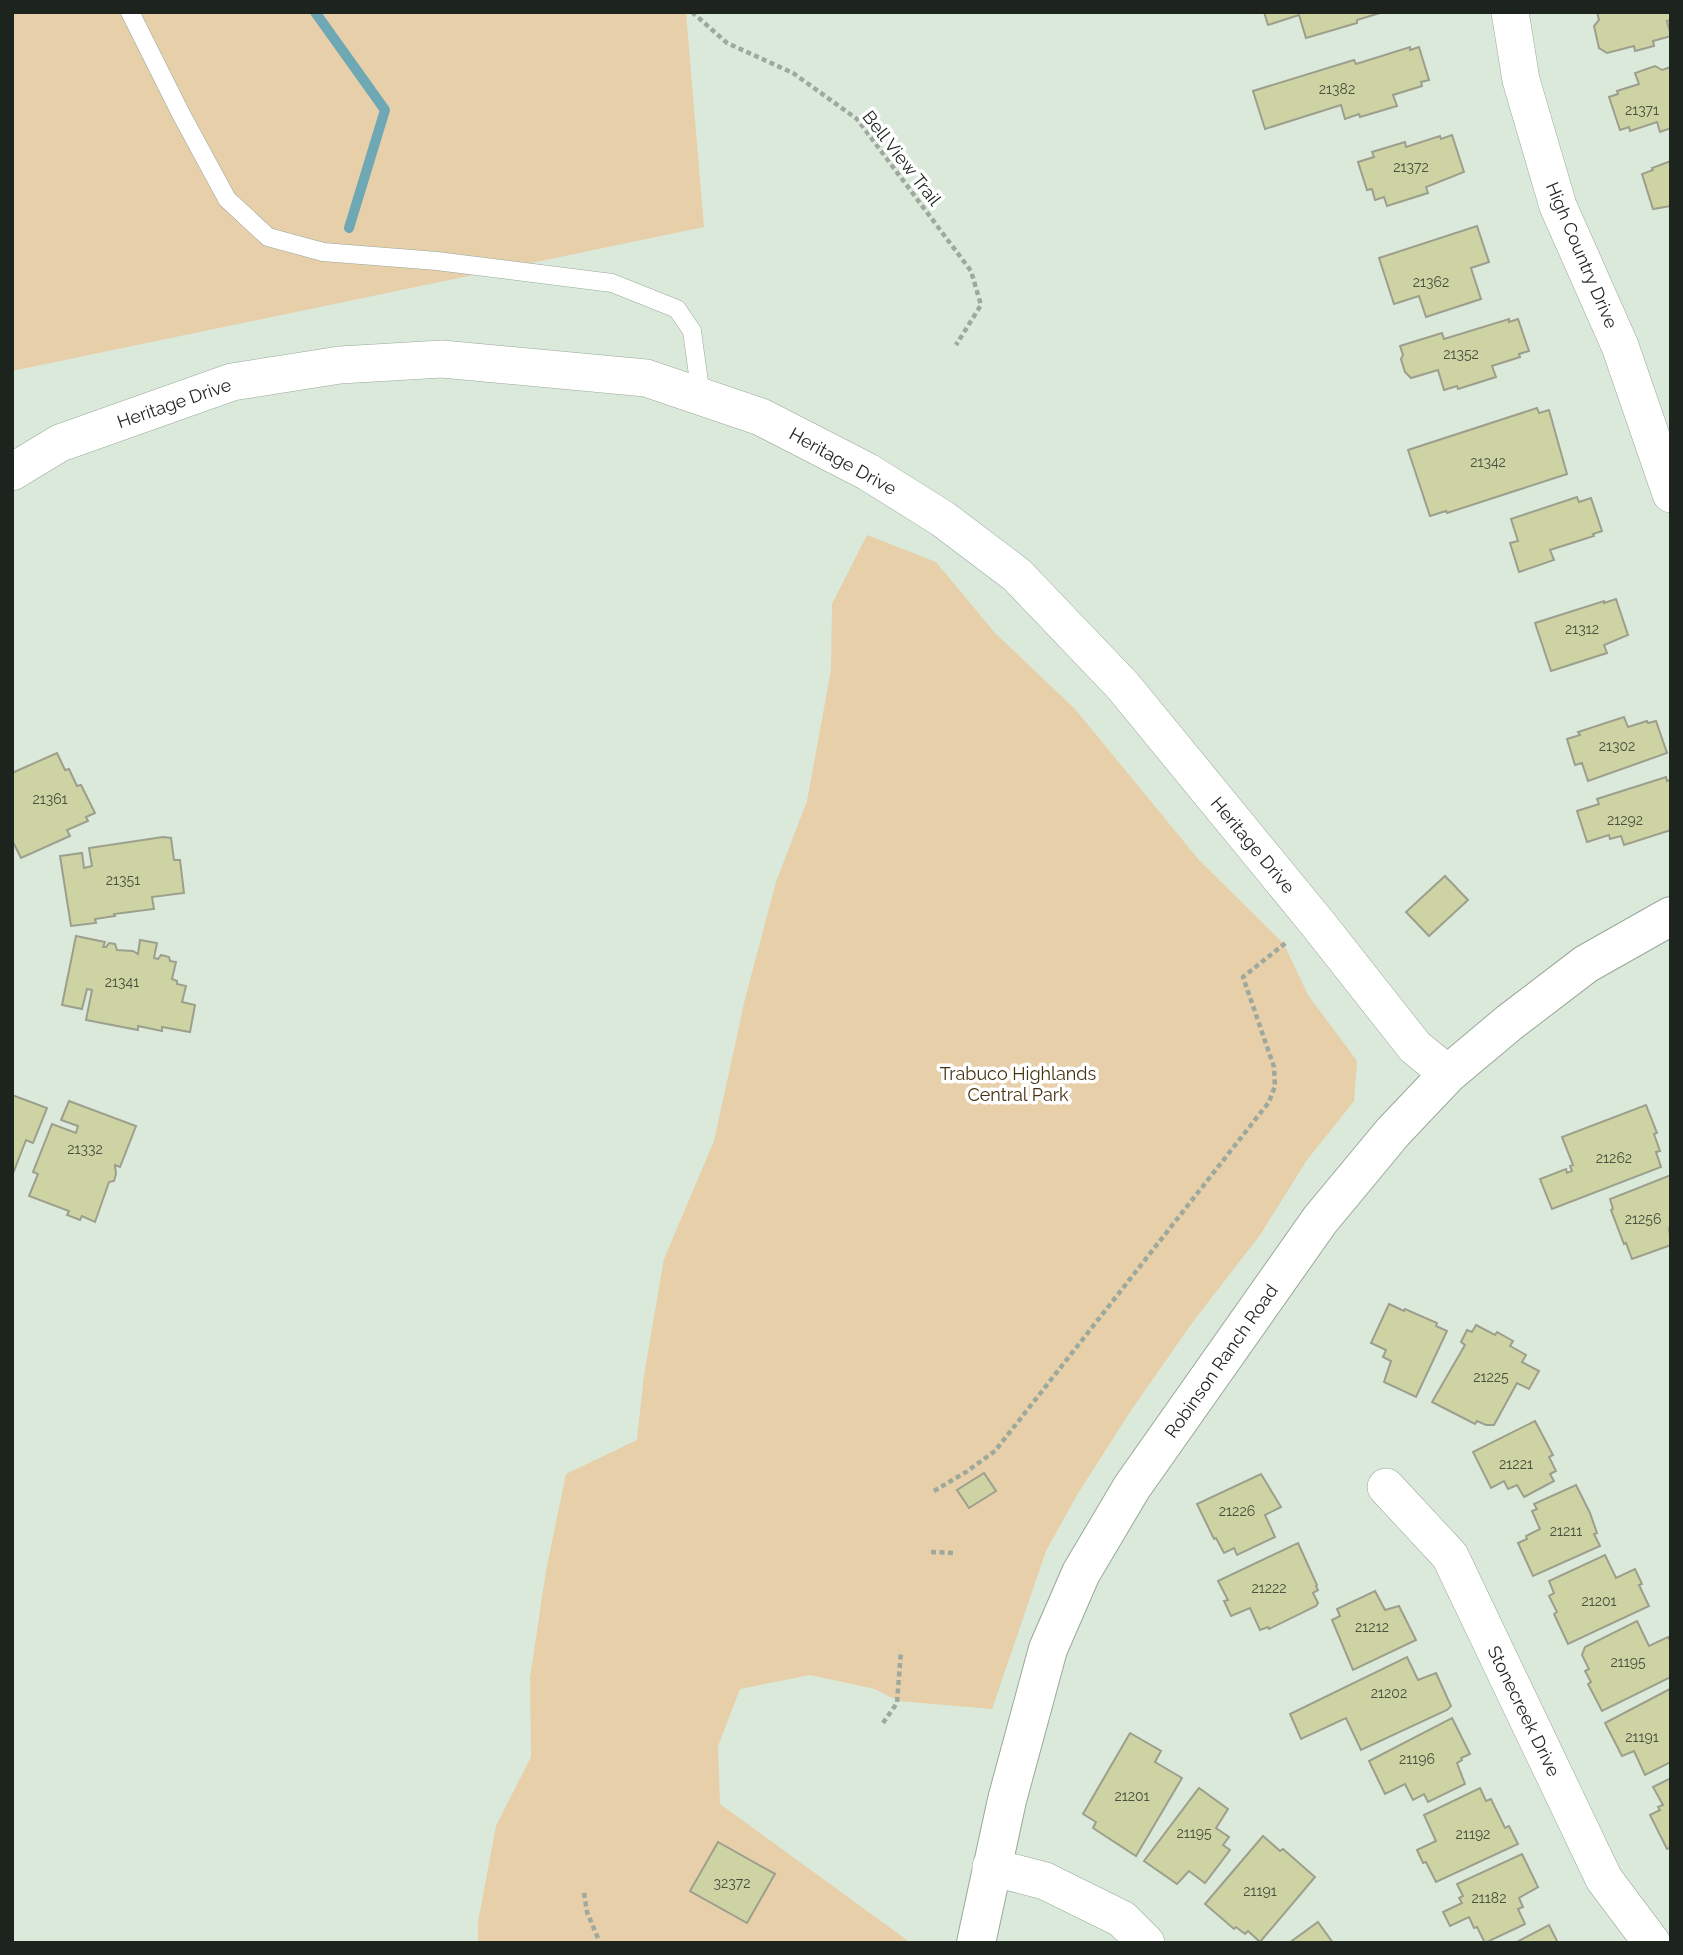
<svg xmlns="http://www.w3.org/2000/svg" width="1683" height="1955" font-family="Raleway,sans-serif">
  <style>
    .green { fill: #e6cfa9 }
    .lines { fill: none; stroke-linecap: round; stroke-linejoin: round }
    .stream { stroke: #6da8b4; stroke-width: 10 }
    .building { fill: #ced3a3; stroke: #9d9f8d; stroke-width: 2 }
    .service-casing { stroke: #99a899; stroke-width: 19 }
    .minor-casing { stroke: #99a899; stroke-width: 38 }
    .tertiary-casing { stroke: #99a899; stroke-width: 40 }
    .path { stroke: #9da99d; stroke-width: 4.5; stroke-dasharray: 5 3.5; stroke-linecap: butt }
    .service { stroke: #fff; stroke-width: 18 }
    .minor { stroke: #fff; stroke-width: 37 }
    .tertiary { stroke: #fff; stroke-width: 38 }
    .labels { text-anchor: middle; dominant-baseline: central; stroke-width: 7; stroke-linejoin: round; paint-order: stroke }
    .number-label { font-size: 14px; fill: #494f3e }
    .street-label { font-size: 18px; fill: #1d231d; stroke: #fff }
    .park-label { font-size: 18px; fill: #473311; stroke: #fff }
  </style>
  <rect width="100%" height="100%" fill="#dae9da"/>
  <g class="green">
    <polygon points="12,12 686,12 704,227 12,371"/>
    <polygon points="867,535 936,562 995,633 1075,709 1199,860 1284,944 1308,995 1357,1061 1354,1101 1307,1160 1260,1235 1192,1323 1130,1412 1077,1495 1046,1551 992,1709 898,1701 875,1689 810,1675 740,1689 718,1746 720,1804 911,1943 478,1943 478,1922 496,1826 531,1757 530,1678 546,1571 566,1474 637,1440 644,1375 664,1259 714,1141 745,999 776,882 807,801 831,670 832,604"/>
  </g>
  <g class="lines">
    <polyline class="stream" points="315,12 385,110 349,228"/>
  </g>
  <g class="building">
    <polygon points="1264,12 1380,12 1380,13 1357,20 1357,23 1306,38 1299,15 1268,25"/>
    <polygon points="1597,12 1671,12 1671,20 1667,21 1671,36 1653,41 1654,46 1635,51 1634,46 1607,53 1599,48 1594,26 1599,20"/>
    <polygon points="1410,47 1410,50 1419,47 1429,80 1421,82 1422,86 1393,95 1397,106 1360,117 1359,114 1345,119 1341,105 1265,129 1253,91 1354,60 1356,64"/>
    <polygon points="1655,66 1662,70 1671,67 1671,128 1660,132 1657,122 1630,131 1629,127 1620,130 1609,97 1618,94 1617,91 1639,84 1635,73"/>
    <polygon points="1452,135 1464,172 1426,187 1428,193 1387,206 1384,197 1375,200 1372,189 1367,190 1358,162 1374,157 1372,152 1405,142 1406,147 1440,136 1441,139"/>
    <polygon points="1671,161 1671,206 1653,209 1642,174 1653,170 1652,168"/>
    <polygon points="1477,226 1489,262 1471,268 1481,299 1426,317 1419,296 1394,304 1379,258"/>
    <polygon points="1509,319 1509,322 1518,319 1529,351 1519,354 1520,357 1492,366 1496,377 1458,389 1457,386 1444,390 1438,370 1411,378 1405,372 1401,359 1403,355 1400,346 1442,333 1444,339"/>
    <polygon points="1537,408 1539,413 1549,410 1567,474 1447,513 1446,511 1430,516 1408,450"/>
    <polygon points="1577,497 1579,502 1591,498 1602,531 1593,534 1594,536 1550,550 1554,560 1519,572 1510,543 1518,541 1511,519"/>
    <polygon points="1616,599 1628,635 1604,645 1607,653 1551,671 1535,623 1604,601 1604,603"/>
    <polygon points="1624,717 1628,727 1647,721 1648,723 1656,721 1667,753 1588,781 1582,763 1575,765 1567,739 1580,735 1578,732"/>
    <polygon points="57,753 65,770 69,769 77,786 81,785 95,813 86,817 88,821 67,830 70,836 21,858 12,840 12,773"/>
    <polygon points="1666,777 1667,781 1671,780 1671,830 1624,845 1621,836 1610,839 1609,835 1587,842 1577,811 1599,804 1597,799"/>
    <polygon points="163,837 171,838 174,860 180,860 184,893 152,897 154,909 114,914 115,916 95,919 96,923 71,926 60,856 82,853 84,868 92,866 89,848"/>
    <polygon points="1445,876 1468,900 1429,936 1406,912"/>
    <polygon points="76,936 105,942 103,947 106,947 109,943 115,944 117,950 133,951 138,954 140,940 157,943 154,958 158,959 161,955 169,957 170,961 176,962 172,979 177,981 177,984 186,986 182,1002 195,1005 190,1032 162,1027 162,1031 138,1026 138,1030 86,1020 92,990 87,989 82,1009 62,1005"/>
    <polygon points="12,1095 47,1108 33,1143 26,1140 12,1176"/>
    <polygon points="69,1101 136,1126 120,1167 115,1165 116,1174 114,1181 109,1182 95,1222 82,1216 80,1220 67,1215 69,1211 29,1196 38,1174 33,1172 52,1124 76,1133 78,1126 61,1120"/>
    <polygon points="1646,1105 1657,1133 1654,1134 1660,1151 1656,1152 1661,1167 1552,1209 1540,1179 1566,1169 1567,1173 1572,1171 1570,1166 1573,1165 1562,1137"/>
    <polygon points="1671,1175 1671,1227 1669,1228 1671,1245 1632,1259 1626,1243 1624,1244 1611,1210 1613,1209 1610,1199"/>
    <polygon points="1389,1304 1404,1311 1405,1309 1437,1323 1436,1326 1447,1331 1416,1397 1384,1382 1391,1361 1383,1357 1386,1350 1371,1343"/>
    <polygon points="1476,1325 1495,1335 1497,1332 1513,1341 1510,1346 1526,1355 1522,1362 1539,1371 1529,1389 1517,1383 1494,1425 1486,1425 1477,1421 1475,1424 1432,1402 1465,1345 1461,1342 1467,1330 1472,1332"/>
    <polygon points="1535,1421 1553,1455 1549,1457 1556,1471 1550,1474 1554,1481 1524,1497 1517,1485 1508,1489 1504,1481 1491,1488 1473,1452"/>
    <polygon points="984,1473 996,1491 969,1508 957,1490"/>
    <polygon points="1261,1474 1281,1507 1265,1515 1275,1537 1237,1555 1234,1548 1224,1553 1216,1538 1214,1539 1197,1504"/>
    <polygon points="1576,1485 1590,1513 1597,1533 1594,1534 1600,1546 1533,1576 1518,1543 1527,1539 1526,1536 1540,1529 1532,1511 1537,1509 1534,1504"/>
    <polygon points="1298,1543 1317,1585 1316,1586 1318,1590 1313,1593 1318,1603 1316,1606 1269,1629 1268,1627 1260,1630 1250,1608 1231,1616 1224,1601 1228,1600 1218,1581"/>
    <polygon points="1605,1555 1616,1578 1635,1569 1642,1584 1639,1585 1649,1606 1568,1644 1554,1614 1557,1612 1549,1596 1554,1593 1549,1581"/>
    <polygon points="1375,1591 1385,1610 1399,1606 1416,1640 1353,1670 1332,1620 1340,1616 1337,1609"/>
    <polygon points="1637,1621 1649,1646 1668,1637 1671,1643 1671,1677 1602,1711 1588,1684 1591,1682 1585,1671 1589,1669 1582,1655 1585,1647"/>
    <polygon points="1407,1657 1418,1680 1436,1673 1451,1706 1447,1710 1361,1750 1346,1718 1301,1739 1290,1714"/>
    <polygon points="1670,1689 1671,1762 1645,1775 1634,1751 1622,1756 1605,1723"/>
    <polygon points="1452,1718 1470,1754 1461,1758 1462,1760 1457,1763 1465,1784 1428,1802 1424,1794 1413,1800 1405,1784 1385,1794 1369,1761"/>
    <polygon points="1130,1733 1161,1751 1155,1762 1182,1778 1136,1856 1093,1828 1096,1822 1083,1814"/>
    <polygon points="1671,1778 1671,1847 1667,1849 1650,1815 1660,1810 1658,1807 1663,1805 1653,1787"/>
    <polygon points="1199,1788 1228,1809 1216,1828 1229,1837 1223,1845 1230,1850 1205,1883 1189,1871 1177,1884 1144,1861"/>
    <polygon points="1480,1788 1486,1801 1491,1799 1505,1828 1509,1826 1518,1844 1436,1882 1426,1862 1423,1863 1417,1850 1436,1841 1424,1815"/>
    <polygon points="1263,1836 1280,1851 1283,1849 1315,1877 1260,1942 1248,1931 1245,1934 1236,1927 1234,1929 1205,1904"/>
    <polygon points="718,1842 775,1874 747,1923 690,1891"/>
    <polygon points="1522,1854 1538,1887 1519,1898 1523,1907 1518,1909 1525,1924 1485,1943 1477,1927 1474,1928 1469,1917 1450,1926 1443,1912 1462,1903 1459,1898 1463,1896 1457,1884"/>
    <polygon points="1318,1922 1333,1943 1289,1943"/>
    <polygon points="1549,1925 1558,1943 1515,1943"/>
  </g>
  <g class="lines">
    <g class="service-casing">
      <polyline id="service" points="130,12 181,114 227,199 268,237 323,252 437,261 612,283 677,309 692,331 701,397"/>
    </g>
    <g class="minor-casing">
      <g id="minor">
        <polyline points="1510,12 1521,80 1558,206 1620,346 1671,494"/>
        <polyline points="12,472 60,443 232,382 340,365 442,359 646,378 761,417 868,472 943,519 1017,575 1123,686 1318,924 1415,1047 1448,1074"/>
        <polyline points="1386,1487 1450,1556 1604,1879 1652,1943"/>
        <polyline points="991,1867 1045,1881 1122,1919 1146,1943"/>
      </g>
    </g>
    <g class="tertiary-casing">
      <polyline id="tertiary" points="976,1943 1007,1800 1048,1649 1081,1573 1132,1487 1320,1220 1393,1132 1448,1074 1510,1022 1586,964 1671,916"/>
    </g>
    <g class="path">
      <polyline points="692,12 727,43 793,73 857,119 971,271 981,305 956,345"/>
      <polyline points="934,1491 966,1472 995,1451 1269,1102 1275,1086 1274,1067 1243,977 1288,941"/>
      <polyline points="931,1552 955,1553"/>
      <polyline points="883,1723 897,1703 901,1651"/>
      <polyline points="584,1893 587,1912 600,1943"/>
    </g>
    <use href="#service" class="service"/>
    <use href="#minor" class="minor"/>
    <use href="#tertiary" class="tertiary"/>
  </g>
  <g class="labels">
    <g class="number-label">
      <text x="1337" y="89">21382</text>
      <text x="1642" y="110">21371</text>
      <text x="1411" y="167">21372</text>
      <text x="1431" y="282">21362</text>
      <text x="1461" y="354">21352</text>
      <text x="1488" y="462">21342</text>
      <text x="1582" y="629">21312</text>
      <text x="1617" y="746">21302</text>
      <text x="50" y="799">21361</text>
      <text x="1625" y="820">21292</text>
      <text x="123" y="880">21351</text>
      <text x="122" y="982">21341</text>
      <text x="85" y="1149">21332</text>
      <text x="1614" y="1158">21262</text>
      <text x="1643" y="1219">21256</text>
      <text x="1491" y="1377">21225</text>
      <text x="1516" y="1464">21221</text>
      <text x="1237" y="1511">21226</text>
      <text x="1566" y="1531">21211</text>
      <text x="1269" y="1588">21222</text>
      <text x="1599" y="1601">21201</text>
      <text x="1372" y="1627">21212</text>
      <text x="1628" y="1662">21195</text>
      <text x="1389" y="1693">21202</text>
      <text x="1642" y="1737">21191</text>
      <text x="1417" y="1759">21196</text>
      <text x="1132" y="1796">21201</text>
      <text x="1194" y="1833">21195</text>
      <text x="1473" y="1834">21192</text>
      <text x="732" y="1883">32372</text>
      <text x="1260" y="1891">21191</text>
      <text x="1489" y="1898">21182</text>
    </g>
    <g class="street-label">
      <text transform="translate(902 158) rotate(52)">Bell View Trail</text>
      <text transform="translate(1582 255) rotate(67)">High Country Drive</text>
      <text transform="translate(174 403) rotate(-19)">Heritage Drive</text>
      <text transform="translate(843 461) rotate(29)">Heritage Drive</text>
      <text transform="translate(1253 845) rotate(50)">Heritage Drive</text>
      <text transform="translate(1221 1361) rotate(-55)">Robinson Ranch Road</text>
      <text transform="translate(1524 1711) rotate(64)">Stonecreek Drive</text>
    </g>
    <g class="park-label">
      <text x="1018" y="1073">Trabuco Highlands<tspan x="1018" dy="21">Central Park</tspan></text>
    </g>
  </g>
  <rect width="1683" height="1955" fill="none" stroke="#1d231d" stroke-width="28"/>
</svg>
